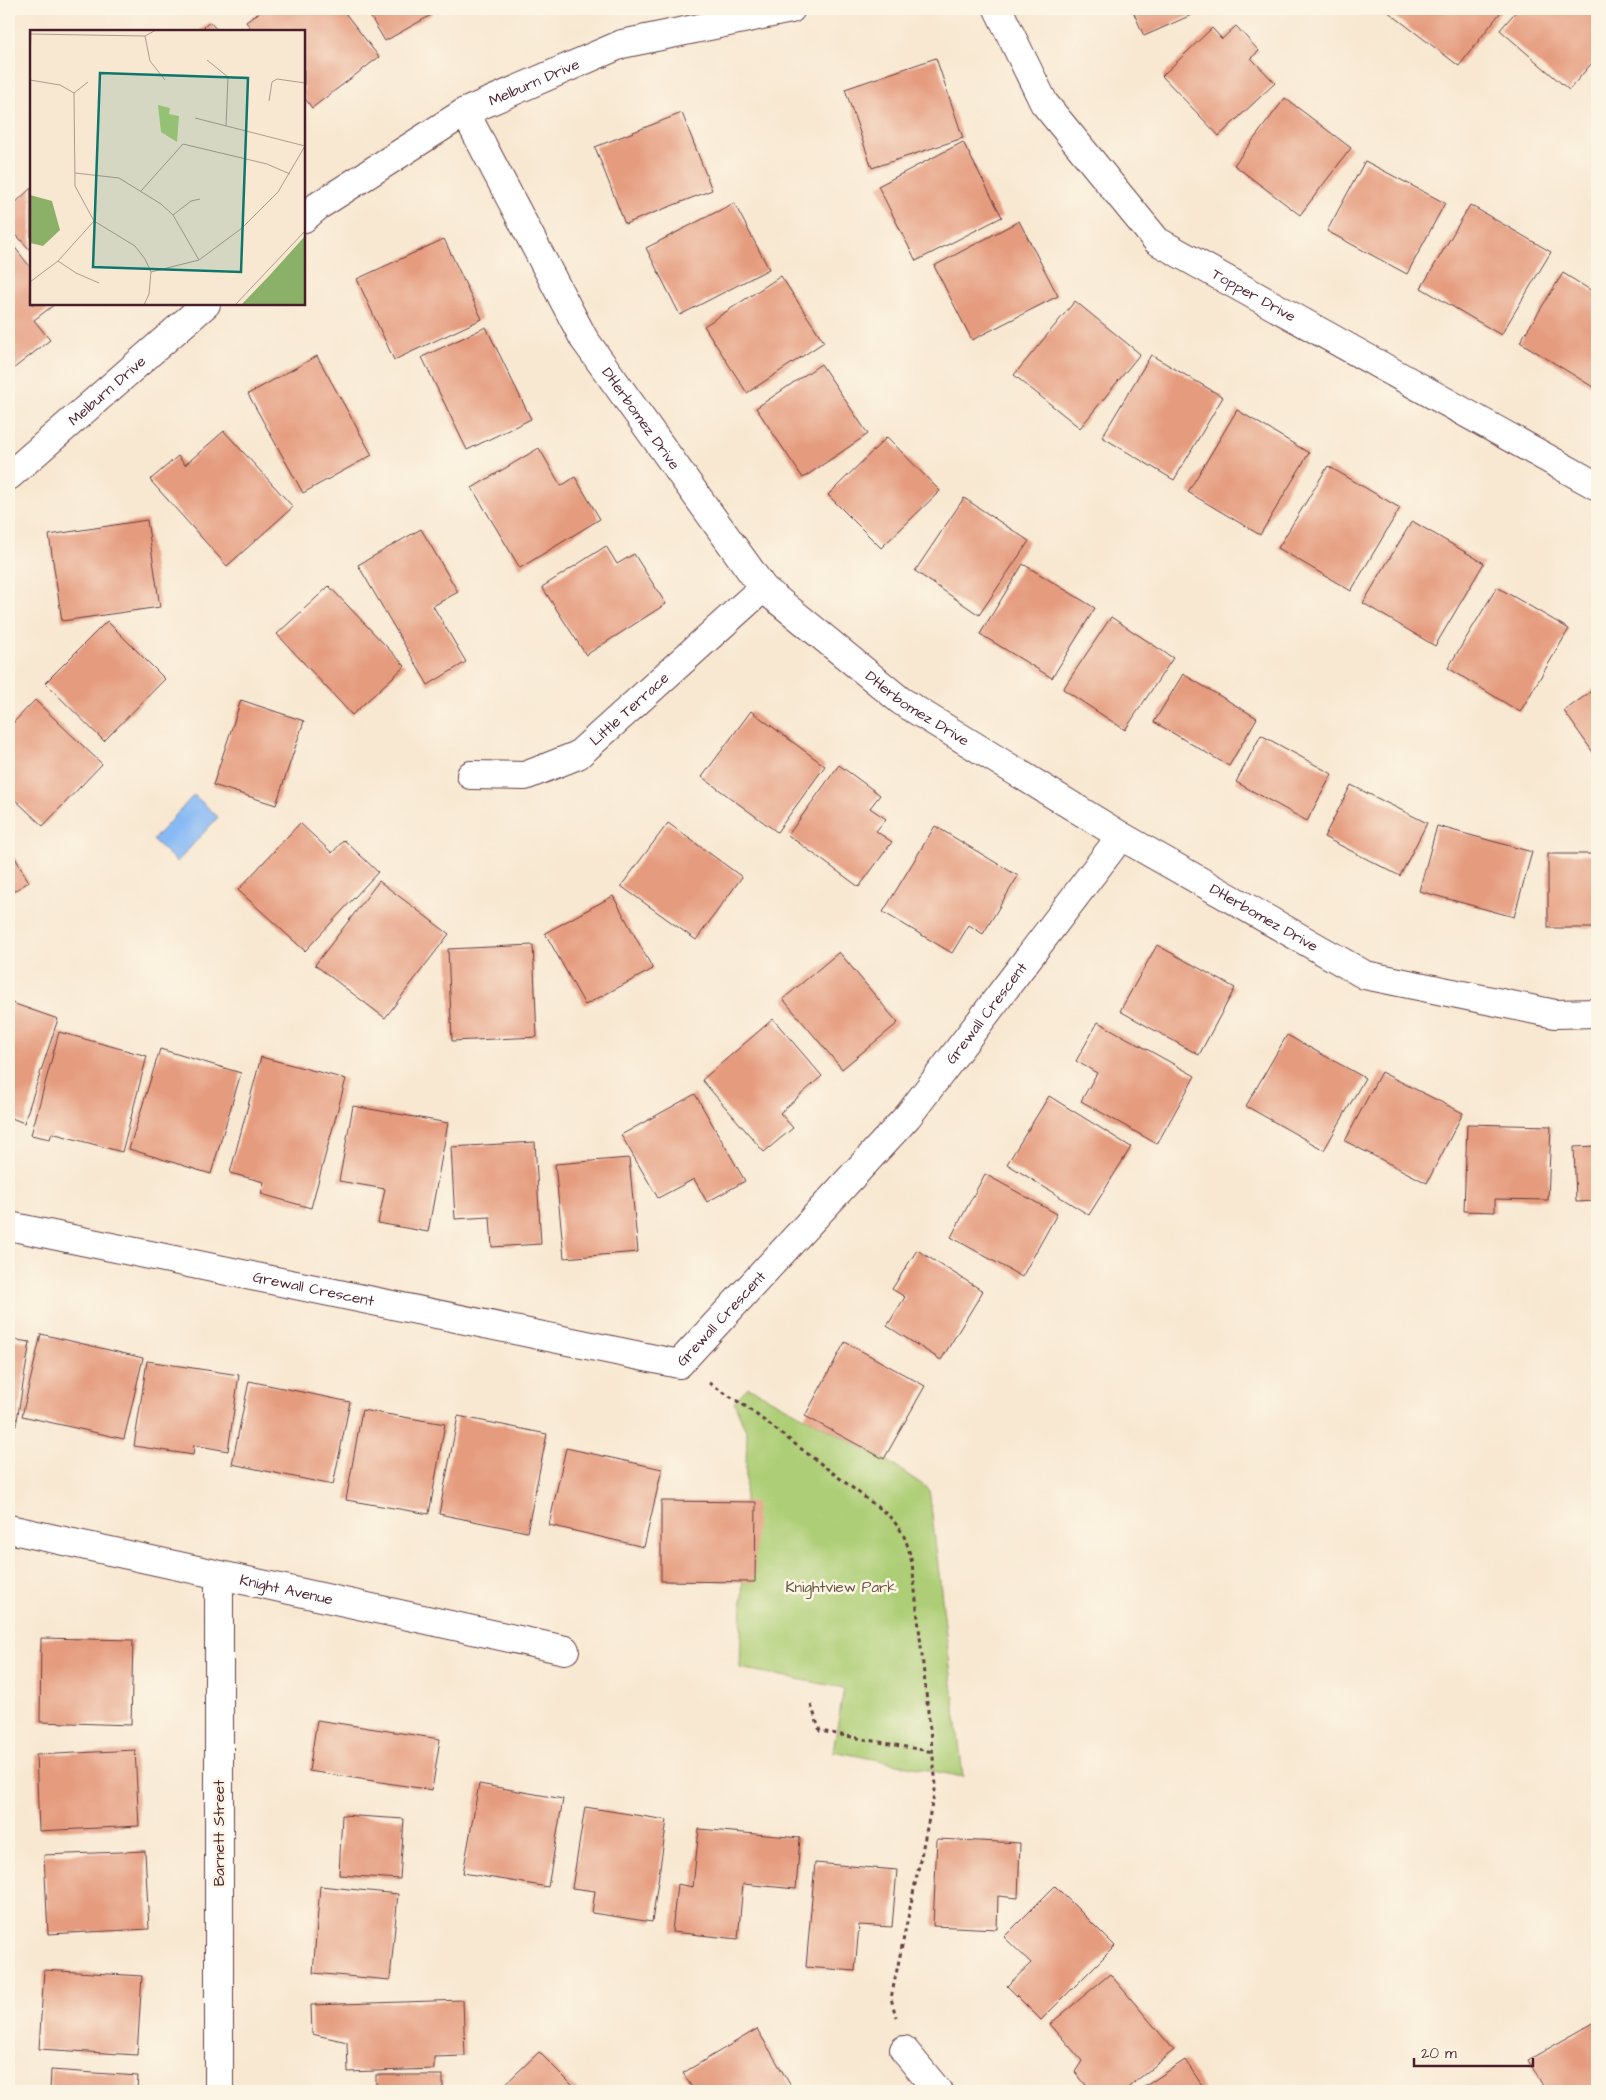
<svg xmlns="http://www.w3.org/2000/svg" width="1606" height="2100" font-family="'Architects Daughter',sans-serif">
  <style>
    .green { fill: #adce76; stroke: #7c7650 }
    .water { fill: #87baf5; stroke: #686c90 }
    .building { fill: #e59b7e }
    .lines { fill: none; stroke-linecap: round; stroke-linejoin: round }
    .minor-casing { stroke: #643d44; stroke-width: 30 }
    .path { stroke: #643d44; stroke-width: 3; stroke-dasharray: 4 4; stroke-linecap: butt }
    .minor { stroke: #fff; stroke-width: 28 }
    .labels { text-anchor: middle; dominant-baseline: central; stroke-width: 5; stroke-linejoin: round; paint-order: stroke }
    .street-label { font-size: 15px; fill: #4a1f2b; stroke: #fcf5e5 }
    .park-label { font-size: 15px; fill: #685442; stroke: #fcf5e5 }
    .inset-road { fill: none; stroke: #b2988f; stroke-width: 1 }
    .view { fill: #0f766e; fill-opacity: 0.15; stroke: #0f766e; stroke-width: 2.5 }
    .inset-edge { fill: none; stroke: #4a1f2b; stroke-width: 2.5 }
  </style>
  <rect width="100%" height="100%" fill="#fcf5e5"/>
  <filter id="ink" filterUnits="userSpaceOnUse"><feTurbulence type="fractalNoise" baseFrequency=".02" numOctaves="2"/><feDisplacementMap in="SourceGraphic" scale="10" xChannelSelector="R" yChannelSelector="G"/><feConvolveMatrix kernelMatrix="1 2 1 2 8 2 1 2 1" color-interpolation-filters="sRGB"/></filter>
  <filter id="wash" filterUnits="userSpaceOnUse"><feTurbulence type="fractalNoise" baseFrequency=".0096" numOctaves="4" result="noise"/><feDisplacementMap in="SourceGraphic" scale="20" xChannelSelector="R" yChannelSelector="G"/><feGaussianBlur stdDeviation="1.12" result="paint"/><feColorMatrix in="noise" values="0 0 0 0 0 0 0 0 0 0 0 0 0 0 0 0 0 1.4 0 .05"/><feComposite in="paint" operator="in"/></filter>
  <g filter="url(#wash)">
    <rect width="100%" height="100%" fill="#f8e8d2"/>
    <polygon class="green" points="748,1387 884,1459 929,1489 963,1777 833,1751 844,1688 740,1668 747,1433 734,1402"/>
    <polygon class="water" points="194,795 218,817 177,862 153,840"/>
    <g id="blocks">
      <g class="building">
        <polygon points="264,9 342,9 379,57 312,108 304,97 304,31 253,31 246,22"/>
        <polygon points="366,9 430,9 433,14 385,41"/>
        <polygon points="1132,9 1205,9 1144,36"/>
        <polygon points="1389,9 1503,9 1459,66 1387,11"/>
        <polygon points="1518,9 1595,9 1597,10 1597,57 1569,90 1500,30"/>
        <polygon points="210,22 218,31 199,31"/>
        <polygon points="1236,26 1259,51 1251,58 1275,83 1219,136 1162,76 1212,28 1222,39"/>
        <polygon points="936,58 963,138 872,168 845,89"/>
        <polygon points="1285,98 1351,148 1300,215 1234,165"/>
        <polygon points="682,113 712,190 625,224 595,147"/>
        <polygon points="963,142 1002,217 916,261 878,186"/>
        <polygon points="1365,161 1445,203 1407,274 1327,231"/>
        <polygon points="31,188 31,251 9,227 9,209"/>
        <polygon points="734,203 769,269 680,315 646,248"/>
        <polygon points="1470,205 1551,252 1501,335 1421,288"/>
        <polygon points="1019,221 1058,296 972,340 934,266"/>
        <polygon points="444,239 482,319 394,360 357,279"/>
        <polygon points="9,240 31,268 31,304 55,304 34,320 50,340 13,369 9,364"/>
        <polygon points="1563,273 1597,294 1597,380 1593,387 1520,342"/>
        <polygon points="781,276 824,342 747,393 704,326"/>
        <polygon points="1075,301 1140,354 1080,428 1014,375"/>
        <polygon points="486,327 531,419 467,450 422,357"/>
        <polygon points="1151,355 1223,397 1174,480 1102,437"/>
        <polygon points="317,356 372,455 303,493 248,394"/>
        <polygon points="821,364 868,434 803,478 756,408"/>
        <polygon points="1237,410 1309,453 1260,535 1188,492"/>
        <polygon points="224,431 293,507 227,566 150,480 178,456 185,465"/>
        <polygon points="887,437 940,491 881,548 828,495"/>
        <polygon points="539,448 561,486 575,477 600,519 520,568 472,488"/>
        <polygon points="1328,466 1400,508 1351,591 1278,548"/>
        <polygon points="964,498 1029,541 979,615 915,571"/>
        <polygon points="147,520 160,607 62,621 49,535"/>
        <polygon points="1412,521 1484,563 1435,646 1363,603"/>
        <polygon points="421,529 458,592 433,606 466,662 428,685 358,565"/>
        <polygon points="606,546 617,564 634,554 666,604 586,655 542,587"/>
        <polygon points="1023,564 1095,608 1052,678 980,634"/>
        <polygon points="329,586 405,666 352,715 277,634"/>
        <polygon points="1497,587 1569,629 1520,712 1448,668"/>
        <polygon points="1111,617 1173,658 1125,730 1063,689"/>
        <polygon points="107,621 165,679 104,741 45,683"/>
        <polygon points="1183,674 1257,718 1229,766 1154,722"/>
        <polygon points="1597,687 1597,758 1564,711"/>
        <polygon points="35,700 102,764 43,826 9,794 9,727"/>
        <polygon points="241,700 304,721 276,805 213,785"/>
        <polygon points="751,711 825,766 777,832 702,777"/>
        <polygon points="1261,735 1332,774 1307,821 1236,782"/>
        <polygon points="839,765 880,795 870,808 886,819 876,831 892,842 859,887 788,835"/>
        <polygon points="1351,785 1427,823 1400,876 1324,837"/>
        <polygon points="300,823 332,853 344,840 378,872 305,951 238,890"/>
        <polygon points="668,823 742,877 696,940 621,886"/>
        <polygon points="935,826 1018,876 983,934 969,925 952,953 883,912"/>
        <polygon points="1437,826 1532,852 1514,917 1419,891"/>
        <polygon points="9,847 29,882 9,894"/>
        <rect x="1548" y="854" width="49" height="74"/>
        <polygon points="379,881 449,934 385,1018 315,965"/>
        <polygon points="613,896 653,969 585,1005 545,933"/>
        <polygon points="533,945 537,1037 452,1041 448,949"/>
        <polygon points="1157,945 1235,988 1199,1055 1120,1011"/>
        <polygon points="839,952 898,1023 842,1069 783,999"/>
        <polygon points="9,1002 58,1019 24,1123 9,1117"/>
        <polygon points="773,1019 822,1076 780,1113 793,1128 764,1152 702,1080"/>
        <polygon points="1098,1022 1195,1076 1157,1144 1081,1101 1097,1073 1076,1061"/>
        <polygon points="59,1032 147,1056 122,1152 52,1133 50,1139 31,1135"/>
        <polygon points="1287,1035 1365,1078 1324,1150 1246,1106"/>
        <polygon points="160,1049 241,1073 211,1174 129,1149"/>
        <polygon points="261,1057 346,1079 311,1208 261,1194 264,1182 230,1173"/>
        <polygon points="1381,1072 1463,1113 1427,1183 1345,1141"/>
        <polygon points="695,1094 745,1181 707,1202 694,1179 658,1198 621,1135"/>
        <polygon points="1049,1096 1131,1147 1089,1215 1007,1164"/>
        <polygon points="353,1106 448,1123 428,1232 378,1223 385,1189 339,1181"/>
        <polygon points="1467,1124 1551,1126 1548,1200 1495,1199 1495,1212 1464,1211"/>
        <polygon points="535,1142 541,1244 492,1247 490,1217 455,1219 451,1147"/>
        <polygon points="1597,1146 1597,1201 1576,1202 1574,1147"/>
        <polygon points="629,1158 638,1252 564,1258 555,1164"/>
        <polygon points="985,1174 1057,1214 1022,1277 951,1237"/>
        <polygon points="917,1250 983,1291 941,1360 887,1326 905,1297 892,1289"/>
        <polygon points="41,1334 143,1358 124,1439 22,1416"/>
        <polygon points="9,1339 30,1342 16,1426 9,1425"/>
        <polygon points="845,1342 925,1386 884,1459 805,1416"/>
        <polygon points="147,1361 239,1375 228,1451 194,1445 193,1455 134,1446"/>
        <polygon points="249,1381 350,1402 333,1485 232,1464"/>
        <polygon points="362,1410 445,1424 429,1514 346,1500"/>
        <polygon points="458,1416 547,1434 527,1532 439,1514"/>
        <polygon points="566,1448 662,1469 644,1547 549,1525"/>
        <polygon points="661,1501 756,1502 755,1582 661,1581"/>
        <polygon points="41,1638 133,1640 131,1725 40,1722"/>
        <polygon points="317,1720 440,1739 432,1790 309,1771"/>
        <polygon points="135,1750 139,1826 39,1831 36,1755"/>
        <polygon points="479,1784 563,1799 548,1887 463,1873"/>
        <polygon points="585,1807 667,1820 652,1922 592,1913 595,1891 572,1888"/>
        <polygon points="342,1815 404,1819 400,1879 339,1875"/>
        <polygon points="699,1829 800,1838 796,1889 743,1884 738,1939 672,1932 677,1884 693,1887"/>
        <polygon points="937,1839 1020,1843 1018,1898 998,1896 997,1929 933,1926"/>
        <polygon points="145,1851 149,1929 48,1934 44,1855"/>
        <polygon points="815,1863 897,1870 892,1927 859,1925 855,1971 806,1967"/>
        <polygon points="320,1886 398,1894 390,1980 313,1973"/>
        <polygon points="1055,1886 1115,1946 1041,2020 1007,1986 1031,1963 1004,1937"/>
        <polygon points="44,1970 142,1976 137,2055 39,2049"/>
        <polygon points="1110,1974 1174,2050 1124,2091 1091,2091 1075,2072 1082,2061 1050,2024"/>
        <polygon points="463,2000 465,2056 434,2057 434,2069 348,2072 347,2042 312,2034 311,2005"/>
        <polygon points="1597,2021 1597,2091 1546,2091 1528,2060"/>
        <polygon points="757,2029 794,2091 694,2091 683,2073"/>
        <polygon points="539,2052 578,2091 498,2091"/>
        <polygon points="1185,2060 1206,2091 1138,2091"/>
        <polygon points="51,2070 138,2076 137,2091 50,2091"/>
        <rect x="376" y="2075" width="67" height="16"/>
      </g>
    </g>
  </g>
  <g filter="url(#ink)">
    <use href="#blocks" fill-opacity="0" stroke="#643d44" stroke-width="1"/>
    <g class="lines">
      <g class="minor-casing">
        <g id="minor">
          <path id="s1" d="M998,9L1044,103L1157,241L1597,486"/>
          <path id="s2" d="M465,112L584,339L763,588L901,701L1121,836L1365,975L1555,1014L1597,1013"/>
          <path id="s3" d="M304,218L318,206L465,112L622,44L791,9"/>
          <path id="s4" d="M9,476L206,304"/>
          <path id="s5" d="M471,775L525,776L578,755L763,588"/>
          <path id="s6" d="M9,1226L679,1364L908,1116L1121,836"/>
          <path id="s7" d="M9,1529L565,1650"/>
          <polyline points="219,1575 219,2091"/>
          <polyline points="904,2050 938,2091"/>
        </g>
      </g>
      <g class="path">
        <path d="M709,1383L745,1406L888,1515C905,1533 906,1539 912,1563L936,1785L891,1998L896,2017"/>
        <polyline points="811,1705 820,1731 933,1752"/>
      </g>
      <use href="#minor" class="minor"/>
    </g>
  </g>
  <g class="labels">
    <g class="street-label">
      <text stroke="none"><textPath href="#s3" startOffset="268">Melburn Drive</textPath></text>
      <text stroke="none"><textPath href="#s1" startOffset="394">Topper Drive</textPath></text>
      <text stroke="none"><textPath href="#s4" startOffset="130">Melburn Drive</textPath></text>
      <text stroke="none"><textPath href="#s2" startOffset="354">DHerbomez Drive</textPath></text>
      <text stroke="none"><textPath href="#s2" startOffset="759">DHerbomez Drive</textPath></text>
      <text stroke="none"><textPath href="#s5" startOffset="180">Little Terrace</textPath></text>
      <text stroke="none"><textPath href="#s2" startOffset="1164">DHerbomez Drive</textPath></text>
      <text stroke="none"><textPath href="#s6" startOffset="1151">Grewall Crescent</textPath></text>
      <text stroke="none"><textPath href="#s6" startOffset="311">Grewall Crescent</textPath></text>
      <text stroke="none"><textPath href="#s6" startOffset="746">Grewall Crescent</textPath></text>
      <text stroke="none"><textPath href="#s7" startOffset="284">Knight Avenue</textPath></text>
      <text transform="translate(219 1833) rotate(-90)">Barnett Street</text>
    </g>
    <g class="park-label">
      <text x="841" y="1587">Knightview Park</text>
    </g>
  </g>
  <g transform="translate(30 30)">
    <rect width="275" height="275" fill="#f8e8d2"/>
    <path d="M128,75L140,78L139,84L149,86L147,112L131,102Z" fill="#adce76"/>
    <path d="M0,165L22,171L30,200L13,216L0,213ZM275,206V275H211L239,246Z" fill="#8ab167"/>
    <path class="inset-road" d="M0,4L115,6L126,0M115,6L120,31L135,50M177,30L198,47L196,96M0,33L1,0M0,50L30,55L44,63L45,156L64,191L105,216L115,229L121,242L119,264L114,275M44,63L58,52M239,71L242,52L247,49L275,53M165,88L275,116M45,143L89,148L131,174L143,185L169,230M111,161L153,114L237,134L260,144M143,185L161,171L170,169M28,231L46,243L69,253M121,242L169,230L212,198L248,162L275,116M0,252L28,231L64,191M205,275L275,201"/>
    <path class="view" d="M70,43L218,48L211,242L63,237Z"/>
    <rect width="275" height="275" class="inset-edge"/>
  </g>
  <rect width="1606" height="2100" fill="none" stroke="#fcf5e5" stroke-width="30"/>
  <path d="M1414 2058v8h119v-8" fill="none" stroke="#4a1f2b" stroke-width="2.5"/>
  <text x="1421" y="2058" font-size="15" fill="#4a1f2b" stroke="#fcf5e5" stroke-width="4" paint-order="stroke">20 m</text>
</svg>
